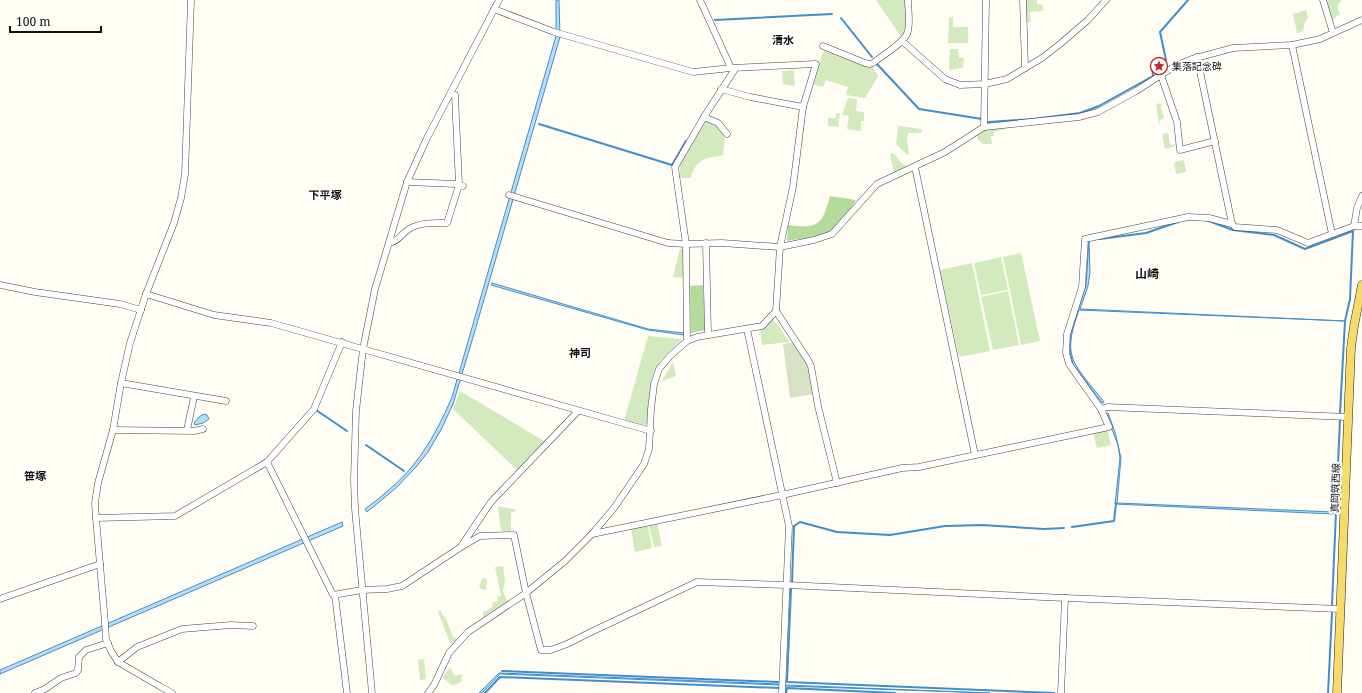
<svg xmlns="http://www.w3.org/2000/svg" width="1362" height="693" font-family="'Noto Serif','Noto Sans JP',serif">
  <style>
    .green { fill: #d2eabd }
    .forest { fill: #b5db9c }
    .cemetery { fill: #d7e2c4 }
    .water { fill: #b9dcf6; stroke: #408ecc }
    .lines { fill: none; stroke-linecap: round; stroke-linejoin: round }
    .stream { stroke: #408ecc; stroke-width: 2 }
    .minor-casing { stroke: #434343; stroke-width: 7 }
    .major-casing { stroke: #212121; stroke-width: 9 }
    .minor { stroke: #fff; stroke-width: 6 }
    .major { stroke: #f6db6c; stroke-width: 8 }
    .labels { text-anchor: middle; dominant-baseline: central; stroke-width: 4; stroke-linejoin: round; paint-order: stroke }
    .poi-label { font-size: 10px; fill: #101010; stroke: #fff; text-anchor: start }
    .street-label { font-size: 10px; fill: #101010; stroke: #fff }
    .neighbourhood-label { font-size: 11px; font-weight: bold; fill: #101010; stroke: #fff }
    .quarter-label { font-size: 12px; font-weight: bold; fill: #101010; stroke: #fff }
  </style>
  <rect width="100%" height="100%" fill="#fffdf4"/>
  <g class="green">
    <polygon points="876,0 906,0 906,33 902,38"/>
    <polygon points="1026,0 1037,0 1037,4 1043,5 1043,11 1030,12 1031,22 1026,22"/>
    <polygon points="1326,0 1341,0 1341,2 1338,4 1338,10 1340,14 1332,20"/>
    <polygon points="1306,10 1308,18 1305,22 1303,31 1297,33 1293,14"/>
    <polygon points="953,17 953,27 968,27 968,43 948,43 949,18"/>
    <polygon points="950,49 958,49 959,58 964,58 963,68 949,70"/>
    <polygon points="825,50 871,65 878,76 865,98 846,95 848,87 826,80 823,87 814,85 822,54"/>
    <path d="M1165,61L1166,64C1157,69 1157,65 1155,76L1153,77L1152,66Z"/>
    <polygon points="794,70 795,86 783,84 782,71"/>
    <polygon points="848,98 857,99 856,111 864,112 864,121 861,121 861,131 847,129 849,116 842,115"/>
    <polygon points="1162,103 1161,108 1164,118 1160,120 1159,125 1156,104"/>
    <polygon points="836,113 840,113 838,127 828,126 828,118 836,118"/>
    <path d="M706,121L717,126L725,135L723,155C705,159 696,158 691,178H680V165Z"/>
    <polygon points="898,126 922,129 921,133 908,133 907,138 909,155 906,154 896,144"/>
    <polygon points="1003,126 1004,129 994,132 994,136 991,136 992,144 983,144 978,140 977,134 985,128"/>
    <polygon points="1168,133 1170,145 1178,144 1178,145 1165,149 1162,134"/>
    <path d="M892,153C898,155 897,162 907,166L894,173L890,154Z"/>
    <polygon points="1184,160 1186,172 1176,174 1174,162"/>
    <polygon points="680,249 683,249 684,278 673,277"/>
    <polygon points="1021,253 1040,341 1021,345 1003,257"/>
    <polygon points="1001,257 1008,290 981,295 974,263"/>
    <polygon points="972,263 990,351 959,357 940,270"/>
    <polygon points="1008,291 1019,345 993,350 981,297"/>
    <polygon points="773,320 778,325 789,342 762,345 760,329"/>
    <path d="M648,336L682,339C675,347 667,353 660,361C647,378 649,404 648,424L643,425L624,421Z"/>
    <polygon points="673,362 676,376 662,381"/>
    <polygon points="460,391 544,441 544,442 517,470 453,409"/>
    <polygon points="1107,429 1111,445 1097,448 1093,432"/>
    <polygon points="498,506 517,510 511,513 511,531 501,531"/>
    <polygon points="657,523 662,546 654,547 649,525"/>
    <polygon points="648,526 652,548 635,552 631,529"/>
    <polygon points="503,566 505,580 503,591 507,601 483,617 483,612 493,607 492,603 498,601 497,597 501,596 495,567"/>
    <polygon points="483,578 487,579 486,590 481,589 479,586"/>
    <polygon points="440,610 444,617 445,616 453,637 458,639 451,645 438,612"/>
    <polygon points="424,659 426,679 420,680 418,660"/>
    <polygon points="450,667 455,676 462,674 461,682 452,686 443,677"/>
  </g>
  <g class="forest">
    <path d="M830,196L856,200C851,208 840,225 833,230C824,236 798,239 787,241L788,225C819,229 822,225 830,196Z"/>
    <polygon points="703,285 705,330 691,333 690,286"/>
  </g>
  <polygon class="cemetery" points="794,342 806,360 810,370 813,394 790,398 783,344"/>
  <g class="water">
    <path d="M556,0H559L560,37L474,334L453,404L442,428L428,452L416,467L396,488L367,512L365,509C374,502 384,495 392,487C420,463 438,430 452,397L556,36Z"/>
    <path d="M1089,241L1090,272L1088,286L1080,309L1345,321L1079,310C1074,325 1067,343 1073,359C1077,371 1096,391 1104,402L1102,403L1073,364L1070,351L1071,333L1086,285Z"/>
    <polygon points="492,283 648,329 684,333 684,335 648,330 491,285"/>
    <polygon points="1108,413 1115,432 1121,458 1117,503 1334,512 1333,514 1115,504 1120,458 1118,445 1106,414"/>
    <polygon points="204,414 207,415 209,419 203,423 195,425 194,423 199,417"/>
    <polygon points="342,522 343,526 0,674 0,670"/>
    <polygon points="499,673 779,684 779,685 500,674 482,693 479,693"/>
    <polygon points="785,685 990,693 785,686"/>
  </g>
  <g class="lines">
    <g class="stream">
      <polyline points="841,18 872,57"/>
      <polyline points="715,20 832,14"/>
      <polyline points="876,63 919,109 982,119"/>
      <polyline points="988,122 1033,119 1080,113 1099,106 1153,76 1152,66 1166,60 1160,32 1188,0"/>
      <polyline points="539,124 672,165 686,141"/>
      <polyline points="1206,220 1233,230 1274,235 1305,249 1353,231 1350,299 1345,321 1340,413"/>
      <polyline points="1100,239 1146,233 1178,222"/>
      <polyline points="316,410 347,431"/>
      <polyline points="366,445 404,471"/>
      <polyline points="1072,527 1114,521 1116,503"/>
      <polyline points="792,583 794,526 800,522 837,532 890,535 945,526 982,525 1044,529 1064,528"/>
      <polyline points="791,589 787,682 1054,693"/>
      <polyline points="1332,605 1340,419"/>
      <polyline points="502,671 778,682"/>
      <polyline points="485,693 500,677 779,688"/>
      <polyline points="786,693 787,688 895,693"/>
      <polyline points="1328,693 1332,613"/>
    </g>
    <g class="minor-casing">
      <g id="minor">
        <polyline points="700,0 731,68"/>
        <polyline points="1023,0 1025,68"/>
        <polyline points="1323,0 1333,33"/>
        <polyline points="902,41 945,79 960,85 985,84 1007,79 1042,58 1060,44 1088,20 1106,0"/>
        <polyline points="1292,45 1332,234"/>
        <path d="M823,46L865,63L870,64L873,63C883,55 901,45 907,34C911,25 908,10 908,0"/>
        <polyline points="1197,57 1232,224"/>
        <polyline points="1161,75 1177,122 1180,150 1215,141"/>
        <polyline points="721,89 750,97 803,107"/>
        <polyline points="704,117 718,123 727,134"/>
        <polyline points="984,127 986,0"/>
        <polyline points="915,167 975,455"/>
        <polyline points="407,182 456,184 463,186"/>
        <polyline points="509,195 668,243 686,244 722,243 780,247 814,240 832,234 877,184 945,152 984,127 1079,117 1098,112 1136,91 1175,66 1192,59 1233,48 1292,45 1320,39 1362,20"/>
        <polyline points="1354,226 1357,208 1362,196"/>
        <path d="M389,243C398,242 401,234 409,229C420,222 435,223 447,223L459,185L455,95"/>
        <polyline points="706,243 708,334"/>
        <polyline points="0,285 35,292 120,304 141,310"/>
        <polyline points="146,294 214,315 271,323 651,431"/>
        <polyline points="776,311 808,360 811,366 818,406 837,483"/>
        <polyline points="747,329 789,526 782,693"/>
        <polyline points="687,341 686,244 675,167 704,117 735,69"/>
        <polyline points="121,383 226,401"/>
        <polyline points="1101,409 1107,407 1348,417"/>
        <polyline points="113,430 194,431 203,429"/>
        <polyline points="187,430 194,397"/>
        <polyline points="267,462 333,595 362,590 387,589 402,586 461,547 480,536 514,535 526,593 541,650 551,650 567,644 591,632 697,582 787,585 1065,598 1341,609"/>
        <polyline points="96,518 175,516 267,462 314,409 342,342"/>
        <polyline points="592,534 782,495 902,468 919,467 1109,427 1101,409 1069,364 1066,353 1067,334 1082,287 1085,239 1188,217 1209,218 1232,224 1235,227 1277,230 1308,243 1354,226 1362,226"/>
        <polyline points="462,545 491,502 578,411"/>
        <polyline points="335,595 347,693"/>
        <polyline points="0,599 100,564"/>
        <polyline points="118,662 137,647 182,629 231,625 253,626"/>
        <polyline points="35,693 45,689 61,678 76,673 78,670 79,657 86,650 108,643"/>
        <polyline points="172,693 161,687 118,662 111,651 106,639 105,623 96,518 95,503 98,483 113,430 121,383 130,343 146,294 174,223 181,198 185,174 191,0"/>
        <polyline points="372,693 355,509 354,480 356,411 363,349 375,289 407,182 427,138 499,0"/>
        <polyline points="428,693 434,685 449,653 468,632 526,593 565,561 592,534 614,508 644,464 649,449 651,409 654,384 659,369 670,356 687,341 697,337 762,326 776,311 780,247 793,187 803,107 816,64 731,68 693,72 554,32 494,9"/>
        <polyline points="1061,693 1065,598"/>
      </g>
    </g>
    <g class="major-casing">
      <polyline id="major" points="1337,693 1351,348 1354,326 1362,285"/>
    </g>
    <use href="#minor" class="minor"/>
    <use href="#major" class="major"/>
  </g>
  <defs>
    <g id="sight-ring" transform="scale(0.9)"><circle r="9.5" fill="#fff" stroke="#c02929" stroke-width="1.5"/><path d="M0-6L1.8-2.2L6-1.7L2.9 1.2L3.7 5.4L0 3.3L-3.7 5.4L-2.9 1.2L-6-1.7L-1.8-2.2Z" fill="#c02929"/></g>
  </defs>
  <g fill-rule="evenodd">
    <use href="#sight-ring" x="1159" y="66"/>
  </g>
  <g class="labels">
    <g class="poi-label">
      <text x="1172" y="66">集落記念碑</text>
    </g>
    <g class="street-label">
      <text transform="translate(1335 488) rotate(-88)">真岡筑西線</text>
    </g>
    <g class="neighbourhood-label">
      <text x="783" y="39">清水</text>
      <text x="325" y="194">下平塚</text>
      <text x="580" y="352">神司</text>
      <text x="35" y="475">笹塚</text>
    </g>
    <g class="quarter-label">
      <text x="1147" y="273">山崎</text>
    </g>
  </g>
  <path d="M10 26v6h91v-6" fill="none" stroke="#101010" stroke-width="2"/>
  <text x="16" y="26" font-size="12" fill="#101010" stroke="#ffffff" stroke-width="3" paint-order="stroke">100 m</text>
</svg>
